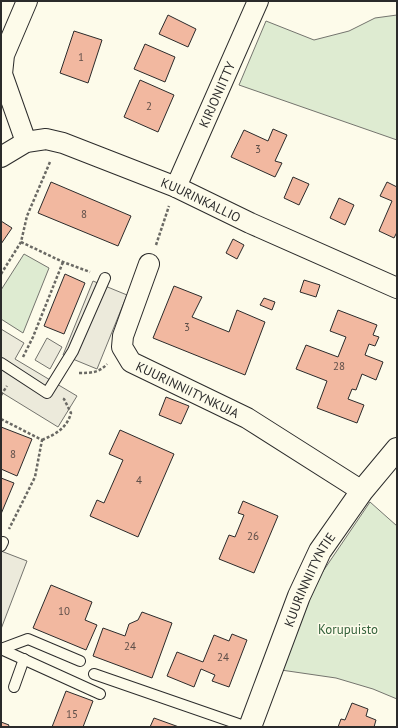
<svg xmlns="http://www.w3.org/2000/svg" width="398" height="728" font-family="'PT Sans',sans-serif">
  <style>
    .green { fill: #deebd1; stroke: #74746e }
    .parking { fill: #eceadb; stroke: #74746e }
    .building { fill: #f2b8a0; stroke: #2b2b2b }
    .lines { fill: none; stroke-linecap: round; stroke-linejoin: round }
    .lane-casing { stroke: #2b2b2b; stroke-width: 12 }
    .street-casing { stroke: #2b2b2b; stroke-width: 22 }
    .secondary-casing { stroke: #2b2b2b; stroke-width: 24 }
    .path { stroke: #6a6964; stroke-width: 2.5; stroke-dasharray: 3 2; stroke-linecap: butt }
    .lane { stroke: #fdfbea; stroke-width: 10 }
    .street { stroke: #fdfbea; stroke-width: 20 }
    .secondary { stroke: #fdfbea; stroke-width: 22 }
    .labels { text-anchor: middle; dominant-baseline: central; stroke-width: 3; stroke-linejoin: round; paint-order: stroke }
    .number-label { font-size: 11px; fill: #5d4e48 }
    .street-label { font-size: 13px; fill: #2b2b2b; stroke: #fdfbea }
    .park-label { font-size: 13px; fill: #34623c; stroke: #fdfbea }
  </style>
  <rect width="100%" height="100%" fill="#fdfbea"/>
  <g class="green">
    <polygon points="397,15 397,140 239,85 266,21 314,40 349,31 375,18"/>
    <polygon points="24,254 49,268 23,333 1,319 1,290"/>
    <polygon points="370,502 397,526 397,699 373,689 336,678 281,670 313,586"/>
  </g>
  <g class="parking">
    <polygon points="93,281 127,295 97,369 63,355"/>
    <polygon points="1,329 24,343 15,359 77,396 58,427 1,392"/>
    <polygon points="47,338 62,347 50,369 35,360"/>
    <polygon points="1,551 27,561 1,629"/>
  </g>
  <g class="building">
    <polygon points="168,15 196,29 188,47 159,34"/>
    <polygon points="74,31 102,40 88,83 60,73"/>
    <polygon points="145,44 175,57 165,82 134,69"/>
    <polygon points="140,80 174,95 158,132 124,117"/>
    <polygon points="273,129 287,135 275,161 282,163 275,177 231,157 244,130 268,141"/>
    <polygon points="293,177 309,184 299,205 284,198"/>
    <polygon points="51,182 131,216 118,246 38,213"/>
    <polygon points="387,182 397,187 397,232 394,238 379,231 392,201 380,196"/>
    <polygon points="339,198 354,205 345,225 330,218"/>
    <polygon points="1,221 12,228 1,244"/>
    <polygon points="233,239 244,245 237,259 226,253"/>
    <polygon points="65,274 85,283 64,334 44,326"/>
    <polygon points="304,280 320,285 316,297 300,292"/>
    <polygon points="174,286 202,297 192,317 229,332 237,310 265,322 245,375 153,338"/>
    <polygon points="264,298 275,302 272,310 260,305"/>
    <polygon points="338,310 377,325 373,335 379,337 375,346 369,344 365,355 383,362 376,380 362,374 356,390 352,389 348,399 364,405 357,423 317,408 327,381 296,369 306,345 338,357 346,337 330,331"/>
    <polygon points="166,397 189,406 181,424 159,415"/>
    <polygon points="1,427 32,439 17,476 1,469"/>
    <polygon points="120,430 174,454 138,537 90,516 97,500 104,503 123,460 109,454"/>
    <polygon points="1,478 14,483 1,514"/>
    <polygon points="243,501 278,516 254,573 219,559 229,535 235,537 244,515 238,513"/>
    <polygon points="51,585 92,602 85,620 97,625 86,650 33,628"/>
    <polygon points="142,612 172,623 152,678 93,656 103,628 125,636 129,624 138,620"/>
    <polygon points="232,634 247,640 229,687 212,681 215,675 201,669 194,687 167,676 177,652 203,662 214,635 229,641"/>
    <polygon points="66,691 93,701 83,727 52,727"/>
    <polygon points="352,703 368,709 366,716 376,720 374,727 338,727 341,719 345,720"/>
    <polygon points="154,718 179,727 150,727"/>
    <polygon points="1,722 9,725 8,727 1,727"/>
  </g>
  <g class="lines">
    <g class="lane-casing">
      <g id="lane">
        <polyline points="1,363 47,393 73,351 105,278"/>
        <polyline points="1,546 3,542"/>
        <polyline points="1,649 100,694"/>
        <polyline points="1,649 28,639 80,661"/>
        <polyline points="94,674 247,727"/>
        <polyline points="14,687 24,659"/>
      </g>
    </g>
    <g class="street-casing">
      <g id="street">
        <polyline points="26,142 2,74 4,55 27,1"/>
        <path id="s1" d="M1,157L26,142L46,139L63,143L176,187L250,223L397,288"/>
        <path id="s2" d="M176,187L258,1"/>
        <path id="s3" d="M149,264L123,336L122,347L131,362L247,418L362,491"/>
      </g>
    </g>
    <g class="secondary-casing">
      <g id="secondary">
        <path id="s4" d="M250,727L299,596L320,551L362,491L397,449"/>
      </g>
    </g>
    <g class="path">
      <polyline points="21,242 63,262 90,272"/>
      <polyline points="156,245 169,206"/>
      <polyline points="1,274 21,242 27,216 50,162"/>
      <polyline points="23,357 33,337 63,262"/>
      <path d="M79,373C90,373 99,373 107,364"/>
      <polyline points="1,395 7,386"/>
      <polyline points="1,419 42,440 35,477 9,529"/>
      <path d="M42,440C56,434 67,428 71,413L64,399L62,398"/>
    </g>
    <use href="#lane" class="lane"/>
    <use href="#street" class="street"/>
    <use href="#secondary" class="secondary"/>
  </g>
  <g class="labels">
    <g class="number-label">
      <text x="81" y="57">1</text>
      <text x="149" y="106">2</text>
      <text x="258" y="149">3</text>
      <text x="84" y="214">8</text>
      <text x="187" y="327">3</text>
      <text x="339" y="366">28</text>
      <text x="13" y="454">8</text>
      <text x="139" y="480">4</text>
      <text x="253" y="536">26</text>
      <text x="64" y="611">10</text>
      <text x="130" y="646">24</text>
      <text x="223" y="657">24</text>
      <text x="72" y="714">15</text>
    </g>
    <g class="street-label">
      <text stroke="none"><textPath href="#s2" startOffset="101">KIRJONIITTY</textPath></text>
      <text stroke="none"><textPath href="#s1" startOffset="216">KUURINKALLIO</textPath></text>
      <text stroke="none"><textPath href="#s3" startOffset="168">KUURINNIITYNKUJA</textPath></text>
      <text stroke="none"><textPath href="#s4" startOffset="159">KUURINNIITYNTIE</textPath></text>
    </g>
    <g class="park-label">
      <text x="348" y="629">Korupuisto</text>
    </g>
  </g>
  <rect width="398" height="728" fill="none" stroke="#2b2b2b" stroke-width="4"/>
</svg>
